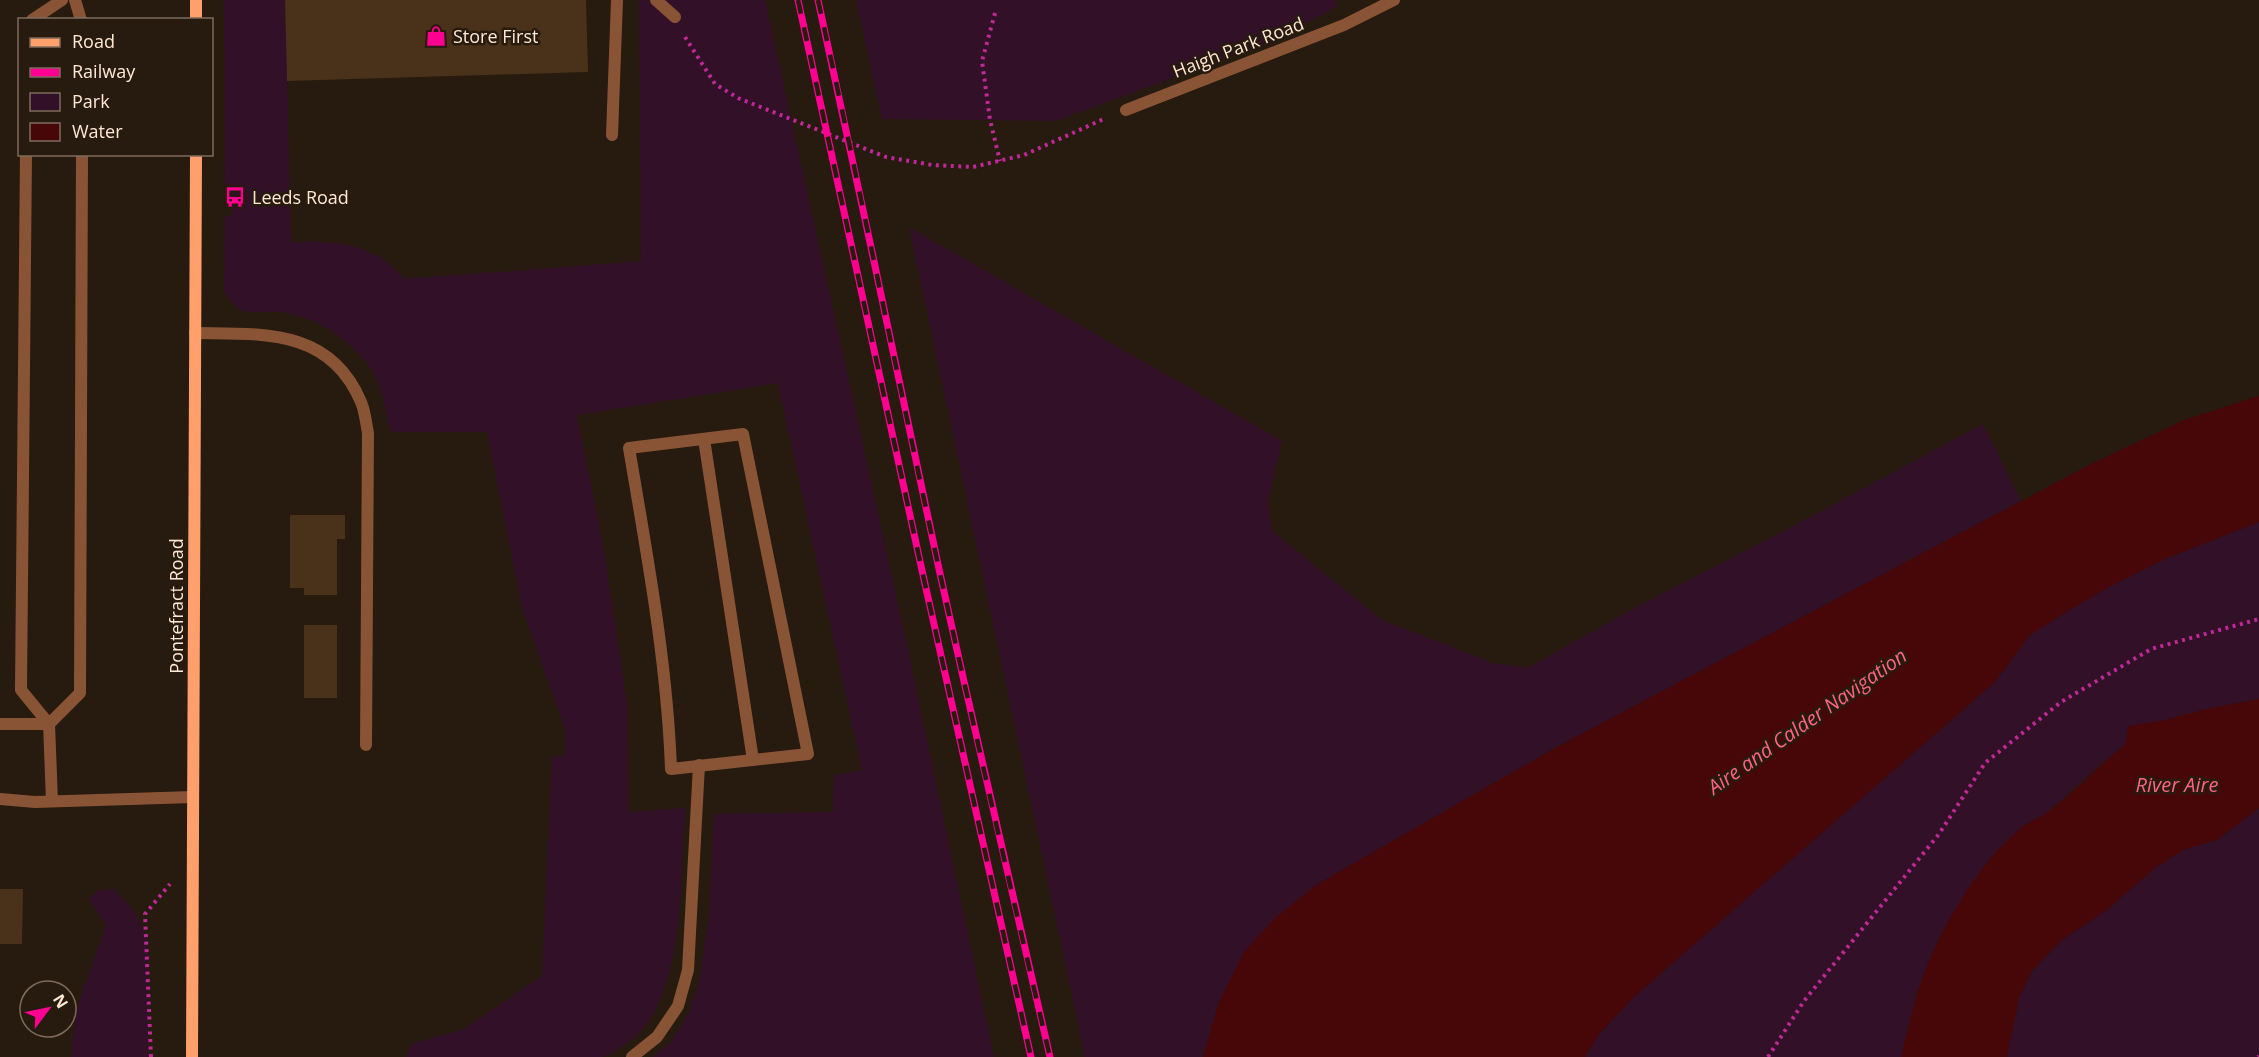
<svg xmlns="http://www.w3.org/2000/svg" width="2259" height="1057" font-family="'Open Sans',sans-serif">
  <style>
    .green { fill: #311028 }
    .water { fill: #470709 }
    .building { fill: #493219 }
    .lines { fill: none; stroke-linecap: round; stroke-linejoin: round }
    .path { stroke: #bf2896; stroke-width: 4; stroke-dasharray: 3 4.5; stroke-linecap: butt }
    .lane { stroke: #895436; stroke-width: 12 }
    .secondary { stroke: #ff9f6b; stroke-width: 12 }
    .rail-casing { stroke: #ff0091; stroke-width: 7 }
    .rail { stroke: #271a0e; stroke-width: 4.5; stroke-dasharray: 14; stroke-linecap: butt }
    .labels { text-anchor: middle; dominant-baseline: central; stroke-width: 5; stroke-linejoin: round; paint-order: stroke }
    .poi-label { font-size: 18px; fill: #ffe7d4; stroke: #271a0e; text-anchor: start }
    .street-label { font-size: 18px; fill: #ffe7d4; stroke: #271a0e }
    .water-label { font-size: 20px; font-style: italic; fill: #ff6282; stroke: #271a0e }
  </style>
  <rect width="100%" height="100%" fill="#271a0e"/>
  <g class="green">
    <path d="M224,0H285L291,242C322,241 351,241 379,257C389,262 397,272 405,279L641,261L639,0H765L903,627L994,1057H653L671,1042L690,1011L700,977L709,915L714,814L833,812L834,775L862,770L778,383L577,415L603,544L627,704L629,812L685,808C681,870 684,962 652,1016C641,1035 623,1048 603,1057H406L411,1044L464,1029L542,976L552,756H565V729L522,608L487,432H391C387,418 385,402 380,388C367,351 328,323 292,314C263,306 242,325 224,291L225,216H232V186H225Z"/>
    <polygon points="856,0 1335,0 1337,7 1272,41 1056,121 882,119"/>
    <polygon points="909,227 1282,441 1268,502 1272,531 1382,620 1493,663 1527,668 1633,609 1816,514 1983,424 2021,501 1555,748 1316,885 1219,1002 1203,1057 1085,1057"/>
    <polygon points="2259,522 2259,699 2206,709 2165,720 2125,745 2100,765 2048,812 2023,826 1993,855 1964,896 1937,945 1917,993 1901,1057 1585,1057 1599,1034 1634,997 1995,682 2030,635 2058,617 2107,588 2165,559"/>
    <polygon points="2259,808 2259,1057 2007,1057 2019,998 2032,971 2062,940 2108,909 2155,868 2183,850 2217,840"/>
    <polygon points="114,889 133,909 148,940 148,1057 71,1057 77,1008 106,925 89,899 98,890"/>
  </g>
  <g class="water">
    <polygon points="2259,396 2259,522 2165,559 2107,588 2058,617 2030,635 1995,682 1634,997 1599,1034 1585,1057 1203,1057 1219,1002 1244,952 1275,918 1316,885 1555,748 2091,464 2184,420"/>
    <path d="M2259,699V808L2217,840L2183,850L2155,868L2108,909L2062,940L2032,971L2019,998L2007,1057H1901C1906,1036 1911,1016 1917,995C1934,937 1975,866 2022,827C2030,821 2041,818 2049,811C2076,791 2098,766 2125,745L2128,726L2165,720L2206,709Z"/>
  </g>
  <g class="building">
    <polygon points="285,0 586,0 588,72 287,81"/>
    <polygon points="290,515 345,515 345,539 337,539 337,595 304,595 304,588 290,588"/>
    <rect x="304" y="625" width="33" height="73"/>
    <polygon points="0,889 23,889 22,944 0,944"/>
  </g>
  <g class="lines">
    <g class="path">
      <polyline points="995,13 982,61 990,120 1000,161"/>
      <polyline points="685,37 715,84 738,98 886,157 932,165 973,167 1024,155 1106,118"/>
      <polyline points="151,1057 145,914 170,884"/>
      <polyline points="1768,1057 1804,1001 1939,834 1985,763 2061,702 2151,649 2259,619"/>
      <polyline points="2258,1057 2259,1056"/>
    </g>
    <g class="lane">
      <polyline points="75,0 81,20"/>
      <polyline points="656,0 675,17"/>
      <polyline points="32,20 62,0"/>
      <polyline points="1126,110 1344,25 1394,0"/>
      <polyline points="612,135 617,0"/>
      <polyline points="26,154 21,690 49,724"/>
      <path d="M195,333C262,334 330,328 361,402C365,411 366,423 368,433L366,745"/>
      <path d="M743,434L808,754L671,769C667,661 647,555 629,448Z"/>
      <polyline points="704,439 753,760"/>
      <polyline points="0,724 49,724"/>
      <polyline points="0,799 35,802 193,797"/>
      <polyline points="52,801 49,724 80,693 82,154"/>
      <polyline points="632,1057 657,1037 678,1006 688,970 699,765"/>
    </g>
    <g class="secondary">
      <polyline points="196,20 196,0"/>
      <polyline points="192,1057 196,154"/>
    </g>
    <g class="rail-casing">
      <g id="rail">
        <polyline points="798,0 923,575 1031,1057"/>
        <path d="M818,0C860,189 898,380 939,569C975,732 1012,895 1050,1057"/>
      </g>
    </g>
    <use href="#rail" class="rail"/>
  </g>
  <defs>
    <g id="shop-bare" transform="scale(1.62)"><path d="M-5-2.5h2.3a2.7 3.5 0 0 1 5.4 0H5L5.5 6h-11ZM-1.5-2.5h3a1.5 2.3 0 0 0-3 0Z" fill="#ff0091" stroke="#271a0e" stroke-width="2.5" paint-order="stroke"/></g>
    <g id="bus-bare" transform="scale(1.62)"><path d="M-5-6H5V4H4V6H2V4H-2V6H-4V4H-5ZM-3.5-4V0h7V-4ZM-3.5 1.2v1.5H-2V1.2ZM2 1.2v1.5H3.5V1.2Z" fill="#ff0091" stroke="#271a0e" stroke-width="2.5" paint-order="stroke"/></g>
  </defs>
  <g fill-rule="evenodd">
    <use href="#shop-bare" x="436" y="36"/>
    <use href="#bus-bare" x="235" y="197"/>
  </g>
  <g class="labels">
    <g class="poi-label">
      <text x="453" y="36">Store First</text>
      <text x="252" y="197">Leeds Road</text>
    </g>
    <g class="street-label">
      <text transform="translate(1238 47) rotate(-21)">Haigh Park Road</text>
      <text transform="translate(176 606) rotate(-90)">Pontefract Road</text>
    </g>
    <g class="water-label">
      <text transform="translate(1807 721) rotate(-35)">Aire and Calder Navigation</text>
      <text x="2177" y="784">River Aire</text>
    </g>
  </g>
  <rect x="18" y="18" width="195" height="138" fill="#271a0e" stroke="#7d6c5d" stroke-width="1.5"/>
  <rect x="30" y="38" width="30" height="9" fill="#ff9f6b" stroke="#7d6c5d" stroke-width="1.5"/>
  <text x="72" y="48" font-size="18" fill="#ffe7d4">Road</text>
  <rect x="30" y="68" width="30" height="9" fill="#ff0091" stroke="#7d6c5d" stroke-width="1.5"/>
  <text x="72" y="78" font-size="18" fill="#ffe7d4">Railway</text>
  <rect x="30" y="93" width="30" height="18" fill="#311028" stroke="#7d6c5d" stroke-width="1.5"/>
  <text x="72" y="108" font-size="18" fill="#ffe7d4">Park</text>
  <rect x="30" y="123" width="30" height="18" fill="#470709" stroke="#7d6c5d" stroke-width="1.5"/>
  <text x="72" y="138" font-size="18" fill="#ffe7d4">Water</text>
  <g transform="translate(48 1009) rotate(58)"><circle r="28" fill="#271a0e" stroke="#7d6c5d" stroke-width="1.5"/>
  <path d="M0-4.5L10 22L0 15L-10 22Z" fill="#ff0091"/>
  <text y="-9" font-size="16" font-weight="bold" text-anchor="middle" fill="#ffe7d4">N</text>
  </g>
</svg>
